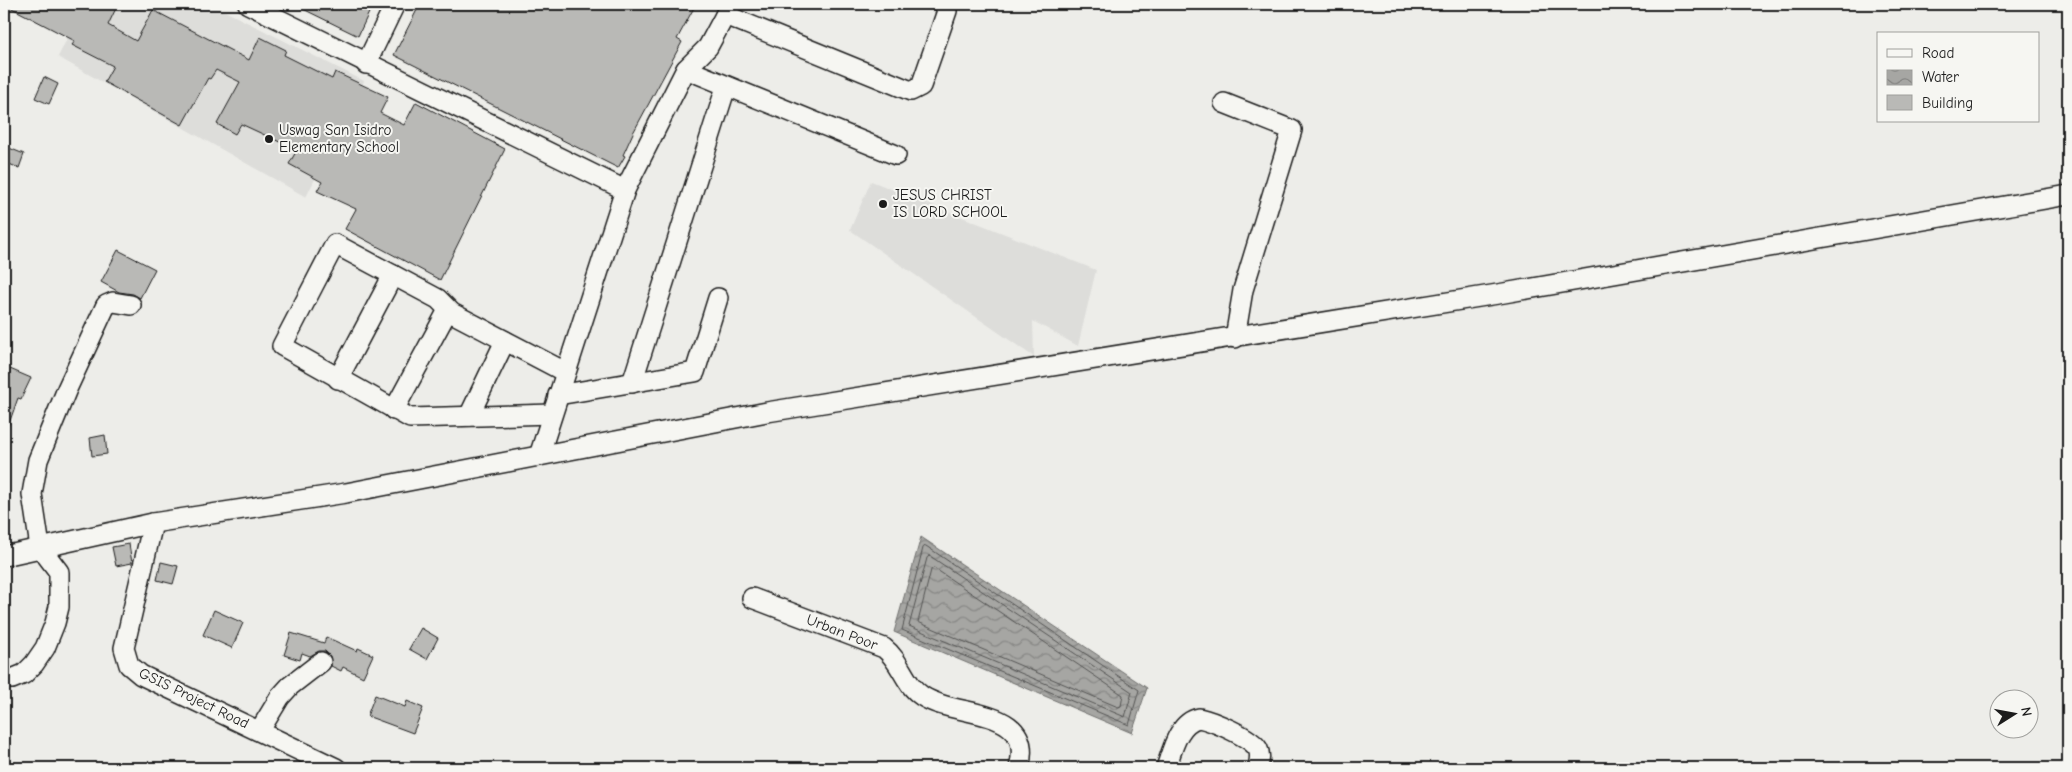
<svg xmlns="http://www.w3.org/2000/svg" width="2072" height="772" font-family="'Comic Neue',sans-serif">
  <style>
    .built { fill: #ddddda }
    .water { fill: url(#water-waves); stroke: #6f6f6d }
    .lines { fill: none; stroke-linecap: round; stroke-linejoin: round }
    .shore { stroke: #535352; stroke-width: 1 }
    .building { fill: #b9b9b6; stroke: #1c1c1c }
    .minor-casing { stroke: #1c1c1c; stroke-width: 22 }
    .minor { stroke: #f6f6f2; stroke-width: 19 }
    .poi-dot { fill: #1c1c1c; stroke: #f6f6f2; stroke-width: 2 }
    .labels { text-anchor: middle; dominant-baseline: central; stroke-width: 4; stroke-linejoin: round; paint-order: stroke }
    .poi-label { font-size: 15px; fill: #1c1c1c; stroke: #f6f6f2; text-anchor: start }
    .street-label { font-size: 15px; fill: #1c1c1c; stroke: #f6f6f2 }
  </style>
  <defs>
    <pattern id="water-waves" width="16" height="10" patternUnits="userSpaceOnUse" patternTransform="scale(1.25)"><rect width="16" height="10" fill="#a6a6a3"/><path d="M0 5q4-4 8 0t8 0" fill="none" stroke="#868684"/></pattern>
  </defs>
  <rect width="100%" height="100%" fill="#edede9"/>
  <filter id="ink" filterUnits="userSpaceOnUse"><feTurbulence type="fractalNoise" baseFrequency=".02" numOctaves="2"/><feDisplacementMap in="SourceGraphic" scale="10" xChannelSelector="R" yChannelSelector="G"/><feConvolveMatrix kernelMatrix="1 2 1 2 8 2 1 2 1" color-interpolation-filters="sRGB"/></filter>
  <g filter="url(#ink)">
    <g class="built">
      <polygon points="84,4 211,4 364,81 306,197 58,57"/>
      <polygon points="871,181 1096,270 1078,346 1033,321 1034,357 850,230"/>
    </g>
    <polygon class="water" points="921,537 1147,688 1132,733 894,632"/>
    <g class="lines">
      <g class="shore">
        <polygon points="926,546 1139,690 1129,725 902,630 923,548"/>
        <polygon points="930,556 1132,692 1125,717 909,626 927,558"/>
        <polygon points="934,568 1123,695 1121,706 1118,707 918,622 931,570"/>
      </g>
    </g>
    <g class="building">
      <polygon points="4,4 118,4 108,25 136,41 153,10 249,60 260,37 286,50 284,55 332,79 335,72 388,97 380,113 404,125 416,102 505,149 440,280 345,229 356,209 317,191 322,182 289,164 297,150 241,124 235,134 217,124 240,82 216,70 210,79 208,78 182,125 104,82 113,66 72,45 75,41"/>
      <polygon points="293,4 373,4 358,36"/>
      <polygon points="420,4 696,4 677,39 682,42 633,133 623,155 625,156 618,168 394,55"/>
      <polygon points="44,77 58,84 49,104 35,98"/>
      <polygon points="4,146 24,154 19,168 4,162"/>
      <polygon points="118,250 155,269 140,298 133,294 119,292 101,282"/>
      <polygon points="10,369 31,378 21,399 18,398 6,432 4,431 4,382"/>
      <polygon points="105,435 107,454 92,456 90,438"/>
      <polygon points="129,544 132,563 116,566 112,547"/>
      <polygon points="161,562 178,566 173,584 157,580"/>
      <polygon points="214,610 243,623 232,648 203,635"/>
      <polygon points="421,628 438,638 427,659 409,649"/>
      <polygon points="291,633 324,643 326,637 357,651 358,648 373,655 363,677 343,667 341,671 331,666 330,656 325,651 319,651 310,656 302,653 300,660 284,655"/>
      <polygon points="375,695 405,707 407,701 423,708 413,733 367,716"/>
    </g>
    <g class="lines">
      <g class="minor-casing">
        <g id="minor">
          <polyline points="248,4 625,190"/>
          <polyline points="725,15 911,91 921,86 947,11 944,4"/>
          <polyline points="366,64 395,4"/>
          <polyline points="686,69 896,155"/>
          <polyline points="1224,103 1292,130 1243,290 1235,338"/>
          <polyline points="338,379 393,275"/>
          <polyline points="632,383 726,87"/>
          <polyline points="558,395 695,372 718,298"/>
          <polyline points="394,410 448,310"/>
          <polyline points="552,414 410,418 282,346 335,244 438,299 452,313 565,372"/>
          <polyline points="469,416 505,341"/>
          <polyline points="539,456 625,190 686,69 708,47 731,4"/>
          <polyline points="153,523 124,648 129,665 141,675 336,768"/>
          <polyline points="4,556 153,523 346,493 767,412 1504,293 2068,195"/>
          <path d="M752,598L884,648C901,661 904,684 922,696C957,719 1036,705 1019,768"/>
          <polyline points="12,679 24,674 34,664 45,648 55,623 59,607 59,572 40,547 32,494 38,460 67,389 106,305 113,302 131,305"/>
          <polyline points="260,730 280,697 290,686 321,662"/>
          <path d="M1166,768C1172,751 1178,722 1199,718C1213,721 1251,737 1258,749C1261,755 1259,762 1258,768"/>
        </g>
      </g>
      <use href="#minor" class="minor"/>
    </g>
  </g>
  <g class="poi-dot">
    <circle cx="269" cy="139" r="5"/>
    <circle cx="883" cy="204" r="5"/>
  </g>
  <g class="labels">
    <g class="poi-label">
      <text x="279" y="130">Uswag San Isidro<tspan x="279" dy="17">Elementary School</tspan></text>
      <text x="893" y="195">JESUS CHRIST<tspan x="893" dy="17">IS LORD SCHOOL</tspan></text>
    </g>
    <g class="street-label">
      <text transform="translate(842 632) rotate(21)">Urban Poor</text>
      <text transform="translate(194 698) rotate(26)">GSIS Project Road</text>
    </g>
  </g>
  <rect width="2072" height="772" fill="none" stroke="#f6f6f2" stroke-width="20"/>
  <rect x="10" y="10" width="2052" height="752" fill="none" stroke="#1c1c1c" stroke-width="2" filter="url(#ink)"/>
  <rect x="1877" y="32" width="162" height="90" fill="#f6f6f2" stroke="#9f9f9c"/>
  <rect x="1887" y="49" width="25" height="8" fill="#f6f6f2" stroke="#9f9f9c"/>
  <text x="1922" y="58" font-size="15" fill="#1c1c1c">Road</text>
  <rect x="1887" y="70" width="25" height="15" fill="url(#water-waves)" stroke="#9f9f9c"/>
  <text x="1922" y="82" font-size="15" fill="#1c1c1c">Water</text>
  <rect x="1887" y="95" width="25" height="15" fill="#b9b9b6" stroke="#9f9f9c"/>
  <text x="1922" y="108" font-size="15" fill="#1c1c1c">Building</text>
  <g transform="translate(2014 714) rotate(79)"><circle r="24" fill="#f6f6f2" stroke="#9f9f9c"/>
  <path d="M0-4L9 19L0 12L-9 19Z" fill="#1c1c1c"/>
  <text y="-8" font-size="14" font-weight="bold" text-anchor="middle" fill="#1c1c1c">N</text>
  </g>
</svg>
